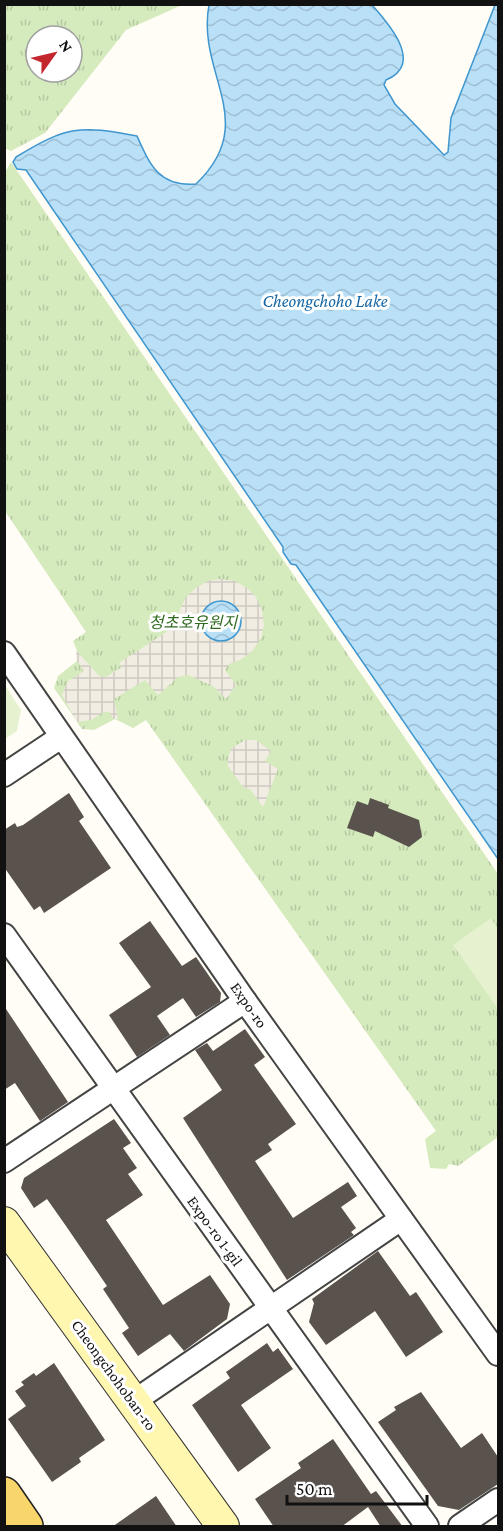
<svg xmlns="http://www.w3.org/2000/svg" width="503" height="1531" font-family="'Crimson Pro','Noto Sans KR',serif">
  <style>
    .park { fill: url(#park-tufts); fill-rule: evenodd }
    .pitch { fill: #e6f2cf }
    .plaza { fill: url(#plaza-grid); fill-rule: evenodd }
    .water { fill: url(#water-waves); stroke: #3f96cf; stroke-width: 1.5 }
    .building { fill: #5a524d }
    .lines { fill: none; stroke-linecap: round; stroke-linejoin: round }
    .street-casing { stroke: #444; stroke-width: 26 }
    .secondary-casing { stroke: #333; stroke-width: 34 }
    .primary-casing { stroke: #222; stroke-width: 36 }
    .street { stroke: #fff; stroke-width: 22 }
    .secondary { stroke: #fff6b0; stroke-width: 32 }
    .primary { stroke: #f9d66b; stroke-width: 33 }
    .labels { text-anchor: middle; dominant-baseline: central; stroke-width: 6; stroke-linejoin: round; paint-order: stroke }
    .park-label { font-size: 16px; font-style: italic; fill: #2f6b1f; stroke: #fff }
    .street-label { font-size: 16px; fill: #111; stroke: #fff }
    .water-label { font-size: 18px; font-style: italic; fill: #1768a6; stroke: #fff }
  </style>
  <defs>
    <pattern id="park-tufts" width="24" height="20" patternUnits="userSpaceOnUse" patternTransform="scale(1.5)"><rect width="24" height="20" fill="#d5ebbd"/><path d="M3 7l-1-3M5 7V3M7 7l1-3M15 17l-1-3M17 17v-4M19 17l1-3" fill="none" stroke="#b6c8a1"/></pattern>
    <pattern id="plaza-grid" width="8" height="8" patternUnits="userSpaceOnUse" patternTransform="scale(1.5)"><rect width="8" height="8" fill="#f1ede2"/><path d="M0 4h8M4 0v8" fill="none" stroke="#cecac1"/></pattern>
    <pattern id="water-waves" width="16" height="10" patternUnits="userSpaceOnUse" patternTransform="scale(1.5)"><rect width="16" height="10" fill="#b9e0f7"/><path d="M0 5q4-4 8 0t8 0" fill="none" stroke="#9ebfd3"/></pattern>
  </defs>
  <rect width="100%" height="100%" fill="#fffdf5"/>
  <g class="park">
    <path d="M4,5L5,4L182,5L126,30L45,133L11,151L4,148ZM36,36H72V72H36Z"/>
    <polygon points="11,162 498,874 498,1137 458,1166 449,1164 446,1169 430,1168 425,1139 436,1131 146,720 133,728 115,719 94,730 82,729 54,688 58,676 77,661 78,653 73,641 86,632 5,511 4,174"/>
  </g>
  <g class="pitch">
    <polygon points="5,685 21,710 17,731 5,739"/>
    <polygon points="491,918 498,929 498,1009 453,945"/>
  </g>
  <g class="plaza">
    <path d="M221,579L235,581L247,588L256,597L262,610L264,625L261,638L253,650L242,659L229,664L225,670L236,685L226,699L213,686L188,675L178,677L158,695L145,680L114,699L118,719H114L109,712H104L91,720L77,722L62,695L68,681L84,671L77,661L76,650L99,676L106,677L122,667L119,663L171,629L186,597L196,588L208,581ZM201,622L241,625L234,636L223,641L211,638Z"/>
    <polygon points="245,740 256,740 271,751 265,761 278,769 263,807 250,789 244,788 228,766 228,757 232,748"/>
  </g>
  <g class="water">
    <path d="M209,5H372C388,23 425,64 386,80L384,85L395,104L444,155L448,152L451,118L495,5H498V859L296,565L291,564L283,552V547L26,170L17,169L13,162L16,157C67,126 79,125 137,136C150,165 159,187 196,184C261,122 196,74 209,5Z"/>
    <circle cx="221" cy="621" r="20"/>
  </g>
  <g class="building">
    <polygon points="69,793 84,817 79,821 111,868 44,913 40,906 34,910 4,867 4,830 15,823 17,827 23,825"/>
    <polygon points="370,798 389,805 388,808 419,820 422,837 409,847 375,831 373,837 347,828 357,801 368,805"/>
    <polygon points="150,921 182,966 196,957 221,993 220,1002 196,1017 183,998 157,1016 170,1035 137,1057 109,1015 151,987 119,943"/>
    <polygon points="4,1006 68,1102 40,1121 15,1083 4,1090"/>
    <polygon points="245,1029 265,1057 254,1065 296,1124 268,1144 272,1150 255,1161 293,1218 348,1182 357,1196 341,1207 356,1228 351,1232 354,1235 287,1280 183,1118 222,1090 195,1050 207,1043 213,1051"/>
    <polygon points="114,1119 131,1143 123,1148 137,1168 128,1174 143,1195 106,1220 163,1305 210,1275 230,1304 227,1319 184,1351 170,1334 138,1356 122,1333 129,1328 103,1289 107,1286 66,1226 47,1199 34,1208 21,1188 24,1178"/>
    <polygon points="378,1251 410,1296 416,1292 443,1332 406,1357 375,1311 326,1345 309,1322 314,1303 312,1299"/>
    <polygon points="267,1343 273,1352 278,1348 293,1369 241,1405 271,1448 238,1472 192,1405 230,1378 226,1372"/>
    <polygon points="54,1363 105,1440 79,1458 81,1462 52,1482 8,1419 26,1406 15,1391 24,1385 21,1382 34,1373 36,1376"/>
    <polygon points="421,1392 461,1448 482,1433 498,1457 498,1484 459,1510 438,1506 378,1422 396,1410 394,1407"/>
    <polygon points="333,1439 371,1494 376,1491 403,1527 381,1527 368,1507 341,1527 274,1527 255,1499 301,1468 298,1463"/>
    <polygon points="156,1496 177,1527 112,1527"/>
  </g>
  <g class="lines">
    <g class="street-casing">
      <g id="street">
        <polyline points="4,653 245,1001 498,1354"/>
        <polyline points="4,775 61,737"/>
        <polyline points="4,935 427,1526"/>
        <polyline points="4,1161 245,1001"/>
        <polyline points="133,1402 401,1219"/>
        <polyline points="460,1526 498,1500"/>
      </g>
    </g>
    <g class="secondary-casing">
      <polyline id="secondary" points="4,1223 223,1526"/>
    </g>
    <g class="primary-casing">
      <polyline id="primary" points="4,1494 26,1526"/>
    </g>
    <use href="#street" class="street"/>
    <use href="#secondary" class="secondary"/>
    <use href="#primary" class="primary"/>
  </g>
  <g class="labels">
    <g class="park-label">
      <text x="193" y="622">청초호유원지</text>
    </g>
    <g class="street-label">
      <text transform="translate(249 1005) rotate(55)">Expo-ro</text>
      <text transform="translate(215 1231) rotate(54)">Expo-ro 1-gil</text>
      <text transform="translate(114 1375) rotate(54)">Cheongchohoban-ro</text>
    </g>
    <g class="water-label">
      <text x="325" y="301">Cheongchoho Lake</text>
    </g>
  </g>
  <rect width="503" height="1531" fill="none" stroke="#111111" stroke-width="12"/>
  <g transform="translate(54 54) rotate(56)"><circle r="28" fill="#ffffff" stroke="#a0a0a0" stroke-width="1.5"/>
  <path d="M0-4.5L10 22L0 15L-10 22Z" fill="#c4262e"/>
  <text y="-9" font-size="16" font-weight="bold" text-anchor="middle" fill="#111111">N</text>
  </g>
  <path d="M287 1495v9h140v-9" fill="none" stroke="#111111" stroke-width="3"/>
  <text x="296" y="1495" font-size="18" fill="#111111" stroke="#ffffff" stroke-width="4.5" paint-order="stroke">50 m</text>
</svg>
